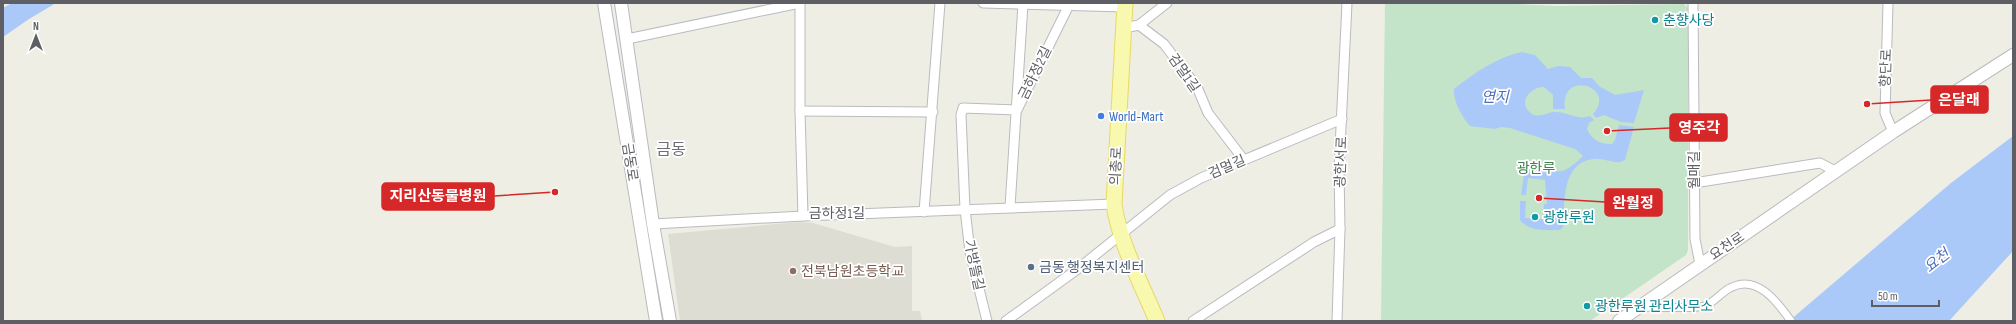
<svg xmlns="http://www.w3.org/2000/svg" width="2016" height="324" font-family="'Sofia Sans Condensed','Noto Sans KR',sans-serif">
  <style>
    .education { fill: #deddd3 }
    .green { fill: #c3e4c9 }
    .water { fill: #aac9f8 }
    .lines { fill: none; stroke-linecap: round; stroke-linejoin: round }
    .pedestrian-casing { stroke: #babbc0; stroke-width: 9 }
    .minor-casing { stroke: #babbc0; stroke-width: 11 }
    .tertiary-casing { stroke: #babbc0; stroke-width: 14 }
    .primary-casing { stroke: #e7d965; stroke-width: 17 }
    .pedestrian { stroke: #fff; stroke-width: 7 }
    .minor { stroke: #fff; stroke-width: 9 }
    .tertiary { stroke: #fff; stroke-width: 12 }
    .primary { stroke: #f8f9af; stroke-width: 15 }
    .culture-dot { fill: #0f9aa8; stroke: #fff; stroke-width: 1.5 }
    .shop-dot { fill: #3f7fe0; stroke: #fff; stroke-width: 1.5 }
    .service-dot { fill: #5c6f8a; stroke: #fff; stroke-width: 1.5 }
    .education-dot { fill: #8d6e63; stroke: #fff; stroke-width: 1.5 }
    .labels { text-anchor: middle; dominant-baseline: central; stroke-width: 3.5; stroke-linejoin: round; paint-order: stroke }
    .culture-label { font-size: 14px; fill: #0d838f; stroke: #fff; text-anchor: start }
    .street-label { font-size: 14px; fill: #5d5f64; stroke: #fff }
    .shop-label { font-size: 14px; fill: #366cbe; stroke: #fff; text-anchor: start }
    .park-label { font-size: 14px; fill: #3c844c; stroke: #fff }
    .service-label { font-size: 14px; fill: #4e5e75; stroke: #fff; text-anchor: start }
    .education-label { font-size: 14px; fill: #785e54; stroke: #fff; text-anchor: start }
    .water-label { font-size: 15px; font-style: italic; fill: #4e70bb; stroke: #fff }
    .quarter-label { font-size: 16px; fill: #6e7076; stroke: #fff }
    .leader { fill: none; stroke: #d62828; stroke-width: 1.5 }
    .callout-dot { fill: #d62828; stroke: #fff; stroke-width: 1.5 }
    .callout { fill: #d62828; stroke: #d62828; stroke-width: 1.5 }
    .callout-label { font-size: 15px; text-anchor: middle; font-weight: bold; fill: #fff }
  </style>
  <rect width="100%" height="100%" fill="#eeeee5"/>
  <polygon class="education" points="798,222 813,223 895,247 912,246 912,311 920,311 922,321 680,321 668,234"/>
  <polygon class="green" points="1385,3 1495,3 1558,6 1684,4 1688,8 1688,250 1686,255 1590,321 1381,321"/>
  <g class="water">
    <polygon points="12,3 56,3 29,19 3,37 3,8"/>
    <path d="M1522,52L1535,55L1548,69L1558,66L1570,67L1581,78H1592L1599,86L1615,95L1644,90L1634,123L1621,122L1604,115L1596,118L1593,114C1618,86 1559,69 1565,109H1553V95L1544,87C1529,87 1517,104 1532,114C1539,118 1547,113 1553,112C1568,111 1576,121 1590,116L1594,120L1589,123L1587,129C1591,139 1601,145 1612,144L1615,140L1619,125L1634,127L1625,160L1621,162C1612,163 1603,158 1593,159C1561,163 1565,203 1563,227L1560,230C1546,230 1529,232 1520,220V201H1526L1525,218L1543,219L1544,204H1547L1545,180L1528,178L1526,195H1521L1524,175C1535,165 1548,173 1562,171C1569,169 1578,161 1583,156L1575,149L1510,128L1501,127L1495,129L1470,126C1462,117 1453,101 1454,89C1474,73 1497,57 1522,52Z"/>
    <polygon points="2013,136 2013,251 1949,321 1789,321 1951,183"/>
  </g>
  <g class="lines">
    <g class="pedestrian-casing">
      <path id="pedestrian" d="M1641,307C1653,307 1697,309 1705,306C1714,302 1722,292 1730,288C1757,273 1778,303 1791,321"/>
    </g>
    <g class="minor-casing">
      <g id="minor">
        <polyline points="800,3 800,111 803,216"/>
        <polyline points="983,3 1125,7"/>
        <polyline points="1693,3 1695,239 1700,264"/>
        <polyline points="1888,3 1885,113 1893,132"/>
        <polyline points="1139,25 1167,3"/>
        <polyline points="1124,28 1139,25 1164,44 1197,87 1208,113 1244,160"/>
        <polyline points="627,39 800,3"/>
        <polyline points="800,111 933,112"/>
        <polyline points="1694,183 1820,163 1837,172"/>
        <polyline points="1010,207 1023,4"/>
        <polyline points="924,212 940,3"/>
        <polyline points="653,224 803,216 1114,204"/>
        <polyline points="987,321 970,252 965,209 961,115 963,108 1017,110 1069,5"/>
        <polyline points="1006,321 1079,268 1170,195 1201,178 1342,119"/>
        <polyline points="1193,321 1314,242 1340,229"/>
        <polyline points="1337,321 1340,229 1339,169 1347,3"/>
      </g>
    </g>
    <g class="tertiary-casing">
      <g id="tertiary">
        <polyline points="604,3 656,321"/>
        <polyline points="621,3 653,224 670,321"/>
        <polyline points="1619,321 1893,132 2013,55"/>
      </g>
    </g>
    <g class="primary-casing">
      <path id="primary" d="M1125,3L1114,204C1119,242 1142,285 1157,321"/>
    </g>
    <use href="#pedestrian" class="pedestrian"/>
    <use href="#minor" class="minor"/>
    <use href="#tertiary" class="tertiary"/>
    <use href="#primary" class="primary"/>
  </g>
  <g class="culture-dot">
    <circle cx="1655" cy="20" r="4"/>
    <circle cx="1535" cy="217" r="4"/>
    <circle cx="1587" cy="306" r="4"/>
  </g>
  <circle class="shop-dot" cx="1101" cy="116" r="4"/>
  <circle class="service-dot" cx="1031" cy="267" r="4"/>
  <circle class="education-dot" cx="793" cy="271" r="4"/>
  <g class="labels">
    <g class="culture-label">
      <text x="1663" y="20">춘향사당</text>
      <text x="1543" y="217">광한루원</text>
      <text x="1595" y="306">광한루원 관리사무소</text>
    </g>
    <g class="street-label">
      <text transform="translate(1886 68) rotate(-88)">향단로</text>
      <text transform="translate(1035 73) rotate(-64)">금하정2길</text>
      <text transform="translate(1184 73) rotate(55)">검멀1길</text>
      <text transform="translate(630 162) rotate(81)">금동로</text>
      <text transform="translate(1341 162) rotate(-88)">광한서로</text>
      <text transform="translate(1116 166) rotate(-87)">의총로</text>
      <text transform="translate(1227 167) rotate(-23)">검멀길</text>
      <text transform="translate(1694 170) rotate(-90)">월매길</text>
      <text x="837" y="213">금하정1길</text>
      <text transform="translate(1727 246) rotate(-34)">요천로</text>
      <text transform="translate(974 265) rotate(78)">가방뜰길</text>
    </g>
    <g class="shop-label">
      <text x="1109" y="116">World-Mart</text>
    </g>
    <g class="park-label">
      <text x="1536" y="168">광한루</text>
    </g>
    <g class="service-label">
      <text x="1039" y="267">금동 행정복지센터</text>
    </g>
    <g class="education-label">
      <text x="801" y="271">전북남원초등학교</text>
    </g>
    <g class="water-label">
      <text x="1495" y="97">연지</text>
      <text transform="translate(1937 261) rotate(-38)">요천</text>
    </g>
    <g class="quarter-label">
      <text x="671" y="150">금동</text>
    </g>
  </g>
  <path class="leader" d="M1867 104L1931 100M1607 131L1670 128M555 192L494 196M1539 198L1605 202"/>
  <g class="callout-dot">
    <circle cx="1867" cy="104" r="4"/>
    <circle cx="1607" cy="131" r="4"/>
    <circle cx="555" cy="192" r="4"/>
    <circle cx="1539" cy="198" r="4"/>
  </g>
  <g class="callout">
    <rect x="1931" y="86" width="57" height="27" rx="4"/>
    <rect x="1670" y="114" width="57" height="27" rx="4"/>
    <rect x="382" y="183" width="112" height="27" rx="4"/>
    <rect x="1605" y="189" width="57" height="27" rx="4"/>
  </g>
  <g class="callout-label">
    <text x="1959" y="105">은달래</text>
    <text x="1699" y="133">영주각</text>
    <text x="438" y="201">지리산동물병원</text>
    <text x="1633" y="208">완월정</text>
  </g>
  <rect width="2016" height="324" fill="none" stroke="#5d5f64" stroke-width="8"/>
  <g transform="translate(36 36)" stroke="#ffffff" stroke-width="3" paint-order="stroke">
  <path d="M0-3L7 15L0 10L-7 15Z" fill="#5d5f64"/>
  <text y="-6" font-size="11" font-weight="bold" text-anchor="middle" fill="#5d5f64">N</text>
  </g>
  <path d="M1872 300v6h67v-6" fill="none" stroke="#5d5f64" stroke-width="2"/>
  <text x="1878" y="300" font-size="12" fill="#5d5f64" stroke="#ffffff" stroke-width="3" paint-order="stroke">50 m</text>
</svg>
